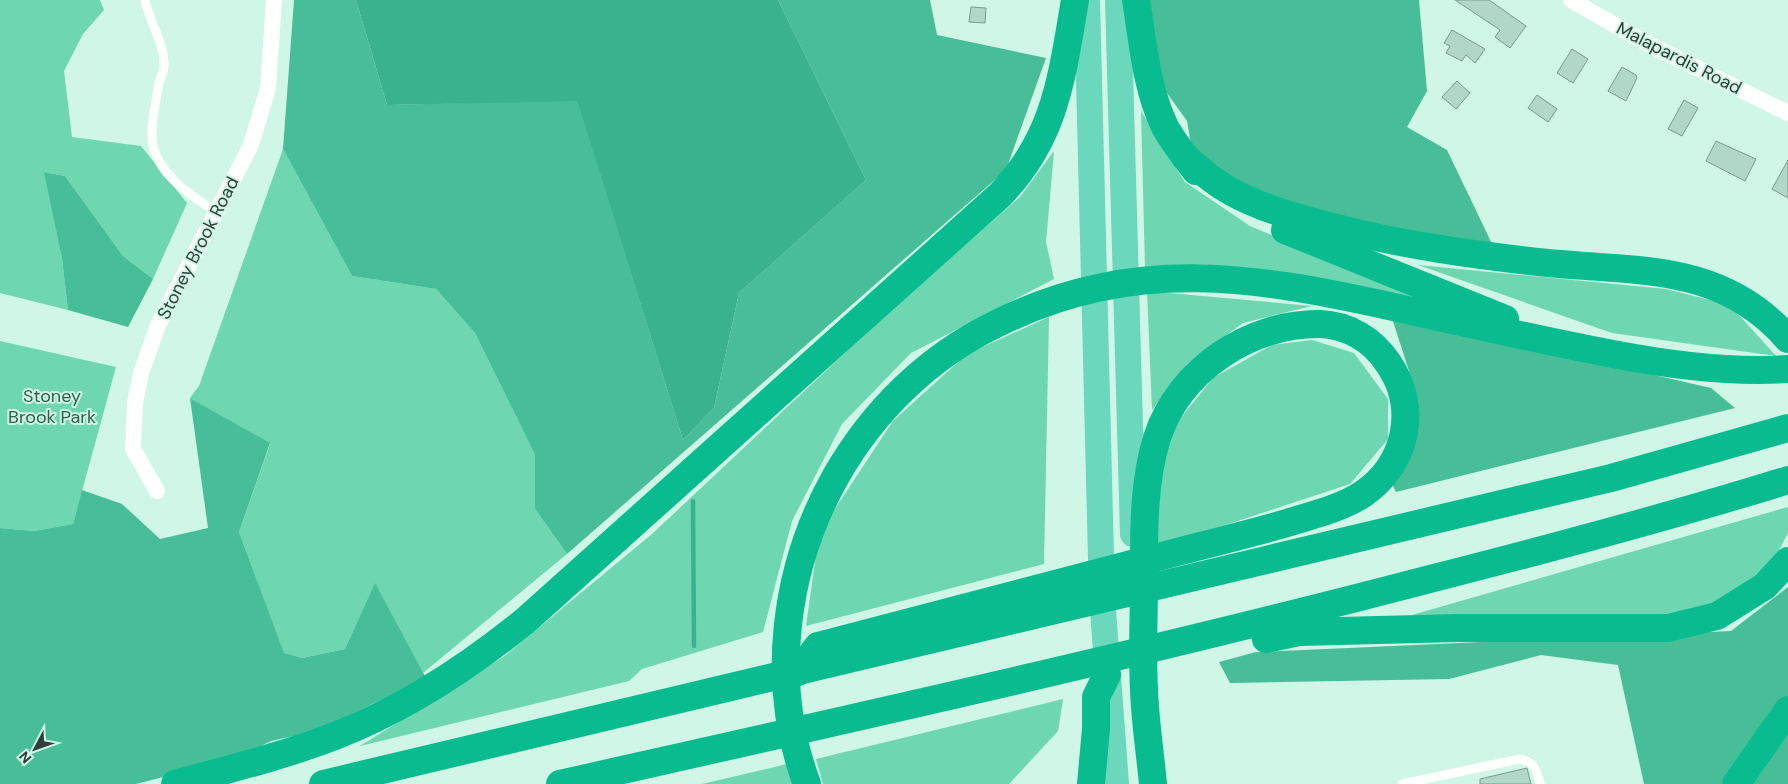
<svg xmlns="http://www.w3.org/2000/svg" width="1788" height="784" font-family="'DM Sans',sans-serif">
  <style>
    .green { fill: #6ed7b2 }
    .forest { fill: #48be98 }
    .water { fill: #39b28d }
    .lines { fill: none; stroke-linecap: round; stroke-linejoin: round }
    .stream { stroke: #39b28d; stroke-width: 4.5 }
    .building { fill: #b0d7c7; stroke: #789d8e }
    .lane { stroke: #fff; stroke-width: 9 }
    .street { stroke: #fff; stroke-width: 16 }
    .primary { stroke: #6bd7bc; stroke-width: 26 }
    .highway { stroke: #09bc90; stroke-width: 28 }
    .labels { text-anchor: middle; dominant-baseline: central; stroke-width: 4; stroke-linejoin: round; paint-order: stroke }
    .street-label { font-size: 18px; fill: #2f3e38; stroke: #cff6e6 }
    .park-label { font-size: 18px; fill: #2e5e4d; stroke: #cff6e6 }
  </style>
  <rect width="100%" height="100%" fill="#cff6e6"/>
  <g class="green">
    <polygon points="0,0 100,0 104,10 83,34 64,71 72,137 141,146 187,203 153,279 123,256 65,176 45,172 62,259 68,310 0,293"/>
    <polygon points="1141,111 1185,182 1250,226 1452,310 1272,270 1145,268"/>
    <polygon points="283,149 352,276 436,289 475,333 535,455 535,509 567,554 423,673 375,584 345,649 302,658 284,654 239,532 270,444 190,398 199,386"/>
    <polygon points="1054,151 1046,242 1054,279 911,353 842,424 792,521 763,632 642,669 629,681 360,746 506,655 652,534 895,306 1020,197"/>
    <polygon points="1418,265 1666,289 1730,305 1776,356 1612,333"/>
    <polygon points="1147,291 1312,306 1243,323 1188,363 1152,410"/>
    <polygon points="1049,317 1044,564 806,626 819,533 893,421 967,354"/>
    <polygon points="1312,340 1354,353 1388,399 1388,439 1350,484 1159,547 1155,525 1155,484 1171,430 1213,378 1272,345"/>
    <polygon points="0,341 116,367 73,524 34,531 0,528"/>
    <polygon points="1788,507 1788,533 1767,573 1712,604 1654,618 1412,615"/>
    <polygon points="1063,699 1058,731 1009,784 823,784 816,759"/>
    <polygon points="787,764 795,784 702,784"/>
  </g>
  <g class="forest">
    <polygon points="294,0 356,0 387,105 577,100 683,440 714,408 739,293 866,180 778,0 930,0 937,35 1046,58 1006,170 567,554 535,509 535,455 475,333 436,289 352,276 283,149"/>
    <polygon points="1144,0 1419,0 1427,91 1407,127 1447,150 1494,248 1252,200 1193,156 1187,121 1154,75"/>
    <polygon points="44,172 65,176 123,256 153,279 128,327 68,310 62,259"/>
    <polygon points="1391,315 1711,388 1735,408 1396,492 1391,482 1416,436 1409,371"/>
    <polygon points="190,398 270,443 239,532 284,653 302,658 345,649 375,583 426,678 317,731 271,741 234,759 136,784 0,784 0,528 34,531 73,524 82,490 122,504 160,539 208,528"/>
    <polygon points="1788,587 1788,784 1644,784 1618,665 1541,655 1449,679 1230,683 1219,662 1256,652 1731,631"/>
  </g>
  <polygon class="water" points="356,0 778,0 866,180 739,293 714,408 683,440 577,101 387,105"/>
  <g class="lines">
    <polyline class="stream" points="693,501 694,646"/>
  </g>
  <g class="building">
    <polygon points="1455,0 1489,0 1526,26 1510,48 1495,37 1500,30"/>
    <polygon points="971,7 986,8 985,23 969,22"/>
    <polygon points="1452,30 1485,49 1475,63 1466,55 1462,61 1446,53 1450,46 1444,43"/>
    <polygon points="1572,49 1588,59 1573,83 1557,73"/>
    <polygon points="1622,67 1636,75 1637,78 1626,101 1608,91"/>
    <polygon points="1457,81 1470,93 1456,109 1442,97"/>
    <polygon points="1537,95 1557,109 1548,122 1528,108"/>
    <polygon points="1684,100 1698,108 1682,136 1668,129"/>
    <polygon points="1716,141 1756,159 1745,181 1706,161"/>
    <polygon points="1788,160 1788,198 1772,189"/>
    <polygon points="1527,768 1531,784 1480,784 1480,779"/>
  </g>
  <g class="lines">
    <g class="lane">
      <path d="M145,0C149,21 165,44 164,66C164,73 158,81 158,88C156,104 151,121 152,137C153,172 192,197 217,212"/>
      <path d="M1402,784L1520,759C1535,762 1537,771 1540,784"/>
    </g>
    <g class="street">
      <polyline points="1571,0 1646,43 1788,113"/>
      <polyline points="157,491 133,449 135,403 141,373 158,325 251,145 268,88 274,0"/>
    </g>
    <g class="primary">
      <polyline points="1087,0 1102,597 1116,784"/>
      <polyline points="1118,0 1133,534"/>
    </g>
    <g class="highway">
      <path d="M1136,0C1143,42 1146,88 1165,127C1174,143 1185,157 1196,171"/>
      <path d="M1185,157C1199,169 1213,182 1230,191C1260,208 1296,218 1329,226C1401,245 1474,255 1548,263C1639,272 1722,263 1788,339"/>
      <polyline points="1285,230 1505,319"/>
      <polyline points="1266,639 1299,632 1458,628 1668,628 1717,616 1765,586 1788,561"/>
      <path d="M798,672L818,646C939,614 1060,582 1181,551C1216,542 1252,533 1287,523C1312,515 1340,509 1363,494C1407,464 1419,407 1388,363C1373,340 1348,325 1320,324C1250,323 1179,370 1157,438C1143,483 1144,532 1144,580C1144,616 1142,653 1144,689C1145,721 1150,752 1153,784"/>
      <path d="M175,784C229,769 283,756 335,736C405,709 467,668 525,621L999,196C1056,138 1062,76 1075,0"/>
      <polyline points="323,784 1611,478 1788,428"/>
      <path d="M560,784C849,719 1139,655 1426,580C1548,549 1669,517 1788,480"/>
      <path d="M807,784C769,683 784,568 836,476C873,411 928,357 996,324C1137,254 1260,277 1407,310C1475,325 1544,341 1613,354C1670,365 1729,373 1788,369"/>
      <polyline points="1091,784 1096,729 1096,697 1107,675"/>
      <polyline points="1736,784 1788,710"/>
    </g>
  </g>
  <g class="labels">
    <g class="street-label">
      <text transform="translate(1679 58) rotate(27)">Malapardis Road</text>
      <text transform="translate(198 248) rotate(-63)">Stoney Brook Road</text>
    </g>
    <g class="park-label">
      <text x="52" y="396">Stoney<tspan x="52" dy="21">Brook Park</tspan></text>
    </g>
  </g>
  <g transform="translate(35 749) rotate(229)" stroke="#cff6e6" stroke-width="4" paint-order="stroke">
  <path d="M0-4L9 19L0 12L-9 19Z" fill="#2f3e38"/>
  <text y="-8" font-size="14" font-weight="bold" text-anchor="middle" fill="#2f3e38">N</text>
  </g>
</svg>
